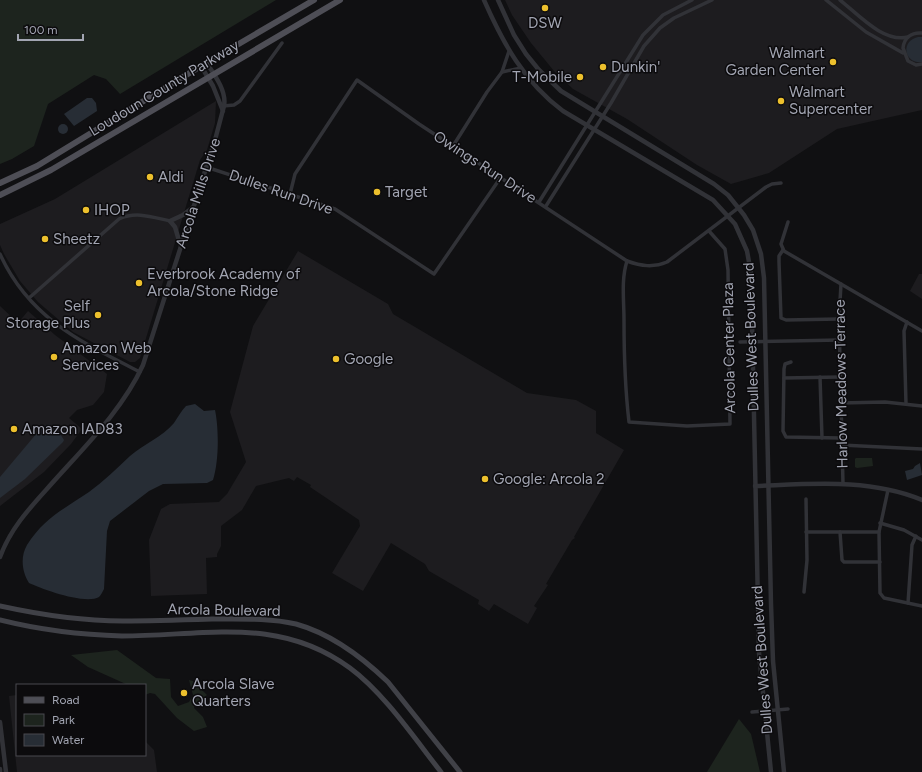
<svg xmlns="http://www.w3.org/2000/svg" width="922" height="772" font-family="Figtree,sans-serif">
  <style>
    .built { fill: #1d1c1f }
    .green { fill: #1d241e }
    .water { fill: #272d35 }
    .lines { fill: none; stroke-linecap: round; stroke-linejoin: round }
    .minor { stroke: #313237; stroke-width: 3.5 }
    .tertiary { stroke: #313237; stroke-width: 4.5 }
    .secondary { stroke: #404147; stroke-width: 5 }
    .primary { stroke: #4e4e56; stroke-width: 6 }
    .poi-dot { fill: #edc02d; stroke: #0c0b0d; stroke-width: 1.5 }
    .labels { text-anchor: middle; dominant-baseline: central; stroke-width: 3; stroke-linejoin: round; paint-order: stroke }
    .poi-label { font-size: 15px; fill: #a2a5b2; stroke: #0c0b0d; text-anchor: start }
    .street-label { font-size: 15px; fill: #a2a5b2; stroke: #0c0b0d }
  </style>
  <rect width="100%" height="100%" fill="#101012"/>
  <g class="built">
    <polygon points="505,0 922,0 922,110 837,129 769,173 731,184 697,165 627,119 573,89 554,71 531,43 512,15"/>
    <polygon points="216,101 215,123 207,150 200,160 140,358 135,362 130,362 73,332 38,302 20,281 4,254 0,245 0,224 55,199"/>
    <polygon points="298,251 388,304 393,314 527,393 576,400 596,411 596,433 624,450 574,537 575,538 572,540 546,584 548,585 534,606 537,608 528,624 494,604 489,611 478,604 479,600 429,571 425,564 391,543 363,591 332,573 360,526 359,520 310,487 311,485 297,477 294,481 289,478 256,486 242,510 221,526 221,546 217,554 217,557 206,558 207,594 151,596 149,540 161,509 170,504 219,502 227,494 246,462 230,412 253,326"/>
    <polygon points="919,274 922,274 922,299 910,291"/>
    <polygon points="0,306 18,323 28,311 55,335 107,374 104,392 93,405 77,410 69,418 82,429 71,444 44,472 0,506"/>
    <polygon points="17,695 17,755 145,755 145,741 154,750 157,772 17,772 9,696"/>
  </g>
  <g class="green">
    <polygon points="0,0 276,0 120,94 106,79 94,75 48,104 34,146 12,159 0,164"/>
    <polygon points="856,458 872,458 873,466 857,468 855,467 855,459"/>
    <polygon points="117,650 156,678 170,679 171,697 178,706 189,702 193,695 189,680 193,681 207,695 195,704 194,708 203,717 207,727 194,731 177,718 155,694 150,693 145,695 145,685 128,685 88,667 71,655"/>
    <polygon points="739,719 751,734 760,772 707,772"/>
  </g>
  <g class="water">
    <path d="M918,37H922V62C904,64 900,41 918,37Z"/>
    <polygon points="87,98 92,98 96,103 97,111 74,126 64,114"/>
    <circle cx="63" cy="129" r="5"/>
    <path d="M195,404L204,411L215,410C219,429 219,461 213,480L207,483L163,484L149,491L110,521L107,531L104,589C103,591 101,595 99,597C85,605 42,589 29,583C22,572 20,557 27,545C44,518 64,509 89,492C104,481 117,468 130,456C144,444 162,437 174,423C178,417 181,411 186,406Z"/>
    <polygon points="49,424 57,429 64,440 63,442 25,479 0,498 0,477 42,427"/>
    <polygon points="920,463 922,475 907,480 905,471 913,469 915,466"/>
  </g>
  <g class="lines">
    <g class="minor">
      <polyline points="826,0 866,32 903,53"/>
      <path d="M840,0C858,14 883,43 908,37"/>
      <path d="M922,33C911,32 904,38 903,48L908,61L916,65L922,64"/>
      <polyline points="502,72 521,68"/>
      <polyline points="223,106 234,105 240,101 282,43"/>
      <polyline points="453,146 487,92 502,72 509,51"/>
      <polyline points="206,167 335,209 434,274 501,177"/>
      <path d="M290,194L295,174L357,80L419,124L627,261C641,266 653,268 667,262L766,187L772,184L781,183"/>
      <polyline points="539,202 643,35 663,15 692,0"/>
      <polyline points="546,206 611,103 644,46 660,28 674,18 712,0"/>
      <polyline points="788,222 781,244 784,251 922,331"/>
      <polyline points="783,250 779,256 779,262 781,318 786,320 839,319"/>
      <path d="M0,254C29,318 81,342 140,372"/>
      <path d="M627,261C621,280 624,300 624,320C624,354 625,388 629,422L687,426L730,424L728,270L725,249L709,231"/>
      <polyline points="841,284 839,319 843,484"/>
      <path d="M29,298L119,219C136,211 152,217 170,221"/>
      <polyline points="740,342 840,340"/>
      <polyline points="791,362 785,364 784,369 783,431 786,437 841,438"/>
      <polyline points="820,377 822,438"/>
      <polyline points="784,378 840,377"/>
      <polyline points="841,403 885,402 922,406"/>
      <polyline points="906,404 904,331 907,322"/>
      <polyline points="841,445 922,449"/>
      <polyline points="888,490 879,532 880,593 884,598 922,606"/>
      <polyline points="880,523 904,530 922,540"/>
      <polyline points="806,532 879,532"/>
      <polyline points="840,532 842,560 844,562 880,562"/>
      <polyline points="804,592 807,560 806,499"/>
      <polyline points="908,603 912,545 916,536"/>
      <polyline points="752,712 788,709"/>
    </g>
    <g class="tertiary">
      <path d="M484,0C503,43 524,82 563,111L713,200L735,224L747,251L751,273L759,653L771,772"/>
      <polyline points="498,0 514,35 526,54 539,70 561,91 714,184 728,195 744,215 753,230 761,254 764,278 771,604 773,661 784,772"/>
      <polyline points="201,66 213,86 223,111"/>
      <polyline points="180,244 175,227 170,221 183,215 192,208"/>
      <path d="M755,486C810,484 870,478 922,500"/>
      <path d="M0,557C10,530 27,511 46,490C80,451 121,413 143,365L215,140L224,106C227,91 214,74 206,62"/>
      <polyline points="0,722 6,772"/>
      <polyline points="0,769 0,772"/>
    </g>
    <g class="secondary">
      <path d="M0,606C41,615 81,621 123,621C154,621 184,620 215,619C242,619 270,618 296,624C332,634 362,657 388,682L460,772"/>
      <path d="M0,620C40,630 81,635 122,636C205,636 278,615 350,668C384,693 415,739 441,772"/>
    </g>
    <g class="primary">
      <polyline points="0,183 37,166 201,66 314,0"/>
      <polyline points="0,195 51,170 340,0"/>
    </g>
  </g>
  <g class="poi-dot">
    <circle cx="545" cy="8" r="4"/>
    <circle cx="833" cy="62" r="4"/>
    <circle cx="603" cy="67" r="4"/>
    <circle cx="580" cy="77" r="4"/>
    <circle cx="781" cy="101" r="4"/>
    <circle cx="150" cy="177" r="4"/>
    <circle cx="377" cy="192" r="4"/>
    <circle cx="86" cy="210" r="4"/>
    <circle cx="45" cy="239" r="4"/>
    <circle cx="139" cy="283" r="4"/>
    <circle cx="98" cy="315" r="4"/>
    <circle cx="54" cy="357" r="4"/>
    <circle cx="336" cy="359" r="4"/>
    <circle cx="14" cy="429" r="4"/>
    <circle cx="485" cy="479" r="4"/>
    <circle cx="184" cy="693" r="4"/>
  </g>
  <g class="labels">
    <g class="poi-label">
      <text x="545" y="23" text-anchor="middle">DSW</text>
      <text x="825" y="53" text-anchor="end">Walmart<tspan x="825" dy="17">Garden Center</tspan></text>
      <text x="611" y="67">Dunkin'</text>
      <text x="572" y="77" text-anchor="end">T-Mobile</text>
      <text x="789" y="92">Walmart<tspan x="789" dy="17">Supercenter</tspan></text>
      <text x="158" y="177">Aldi</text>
      <text x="385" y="192">Target</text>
      <text x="94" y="210">IHOP</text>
      <text x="53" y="239">Sheetz</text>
      <text x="147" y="274">Everbrook Academy of<tspan x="147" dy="17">Arcola/Stone Ridge</tspan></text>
      <text x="90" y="306" text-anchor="end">Self<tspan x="90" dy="17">Storage Plus</tspan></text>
      <text x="62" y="348">Amazon Web<tspan x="62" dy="17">Services</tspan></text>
      <text x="344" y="359">Google</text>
      <text x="22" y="429">Amazon IAD83</text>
      <text x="493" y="479">Google: Arcola 2</text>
      <text x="192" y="684">Arcola Slave<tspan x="192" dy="17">Quarters</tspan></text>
    </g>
    <g class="street-label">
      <text transform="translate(164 88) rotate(-31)">Loudoun County Parkway</text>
      <text transform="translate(485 167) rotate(33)">Owings Run Drive</text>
      <text transform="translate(281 192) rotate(19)">Dulles Run Drive</text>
      <text transform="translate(198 193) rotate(-72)">Arcola Mills Drive</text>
      <text transform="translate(751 337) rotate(-92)">Dulles West Boulevard</text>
      <text transform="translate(729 348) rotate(-91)">Arcola Center Plaza</text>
      <text transform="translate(841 384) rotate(-91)">Harlow Meadows Terrace</text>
      <text transform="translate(224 610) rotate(1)">Arcola Boulevard</text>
      <text transform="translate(762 660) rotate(-94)">Dulles West Boulevard</text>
    </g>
  </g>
  <rect x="16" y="684" width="130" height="72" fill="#0c0b0d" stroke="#48494f"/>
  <rect x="24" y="697" width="20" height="6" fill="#4e4e56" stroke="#48494f"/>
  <text x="52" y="704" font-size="12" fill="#a2a5b2">Road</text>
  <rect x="24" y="714" width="20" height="12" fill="#1d241e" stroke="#48494f"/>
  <text x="52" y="724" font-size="12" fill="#a2a5b2">Park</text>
  <rect x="24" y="734" width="20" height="12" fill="#272d35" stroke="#48494f"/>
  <text x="52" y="744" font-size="12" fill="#a2a5b2">Water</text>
  <path d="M18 34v6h65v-6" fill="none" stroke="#a2a5b2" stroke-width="2"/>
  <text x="24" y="34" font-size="12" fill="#a2a5b2" stroke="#0c0b0d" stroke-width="3" paint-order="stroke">100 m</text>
</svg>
